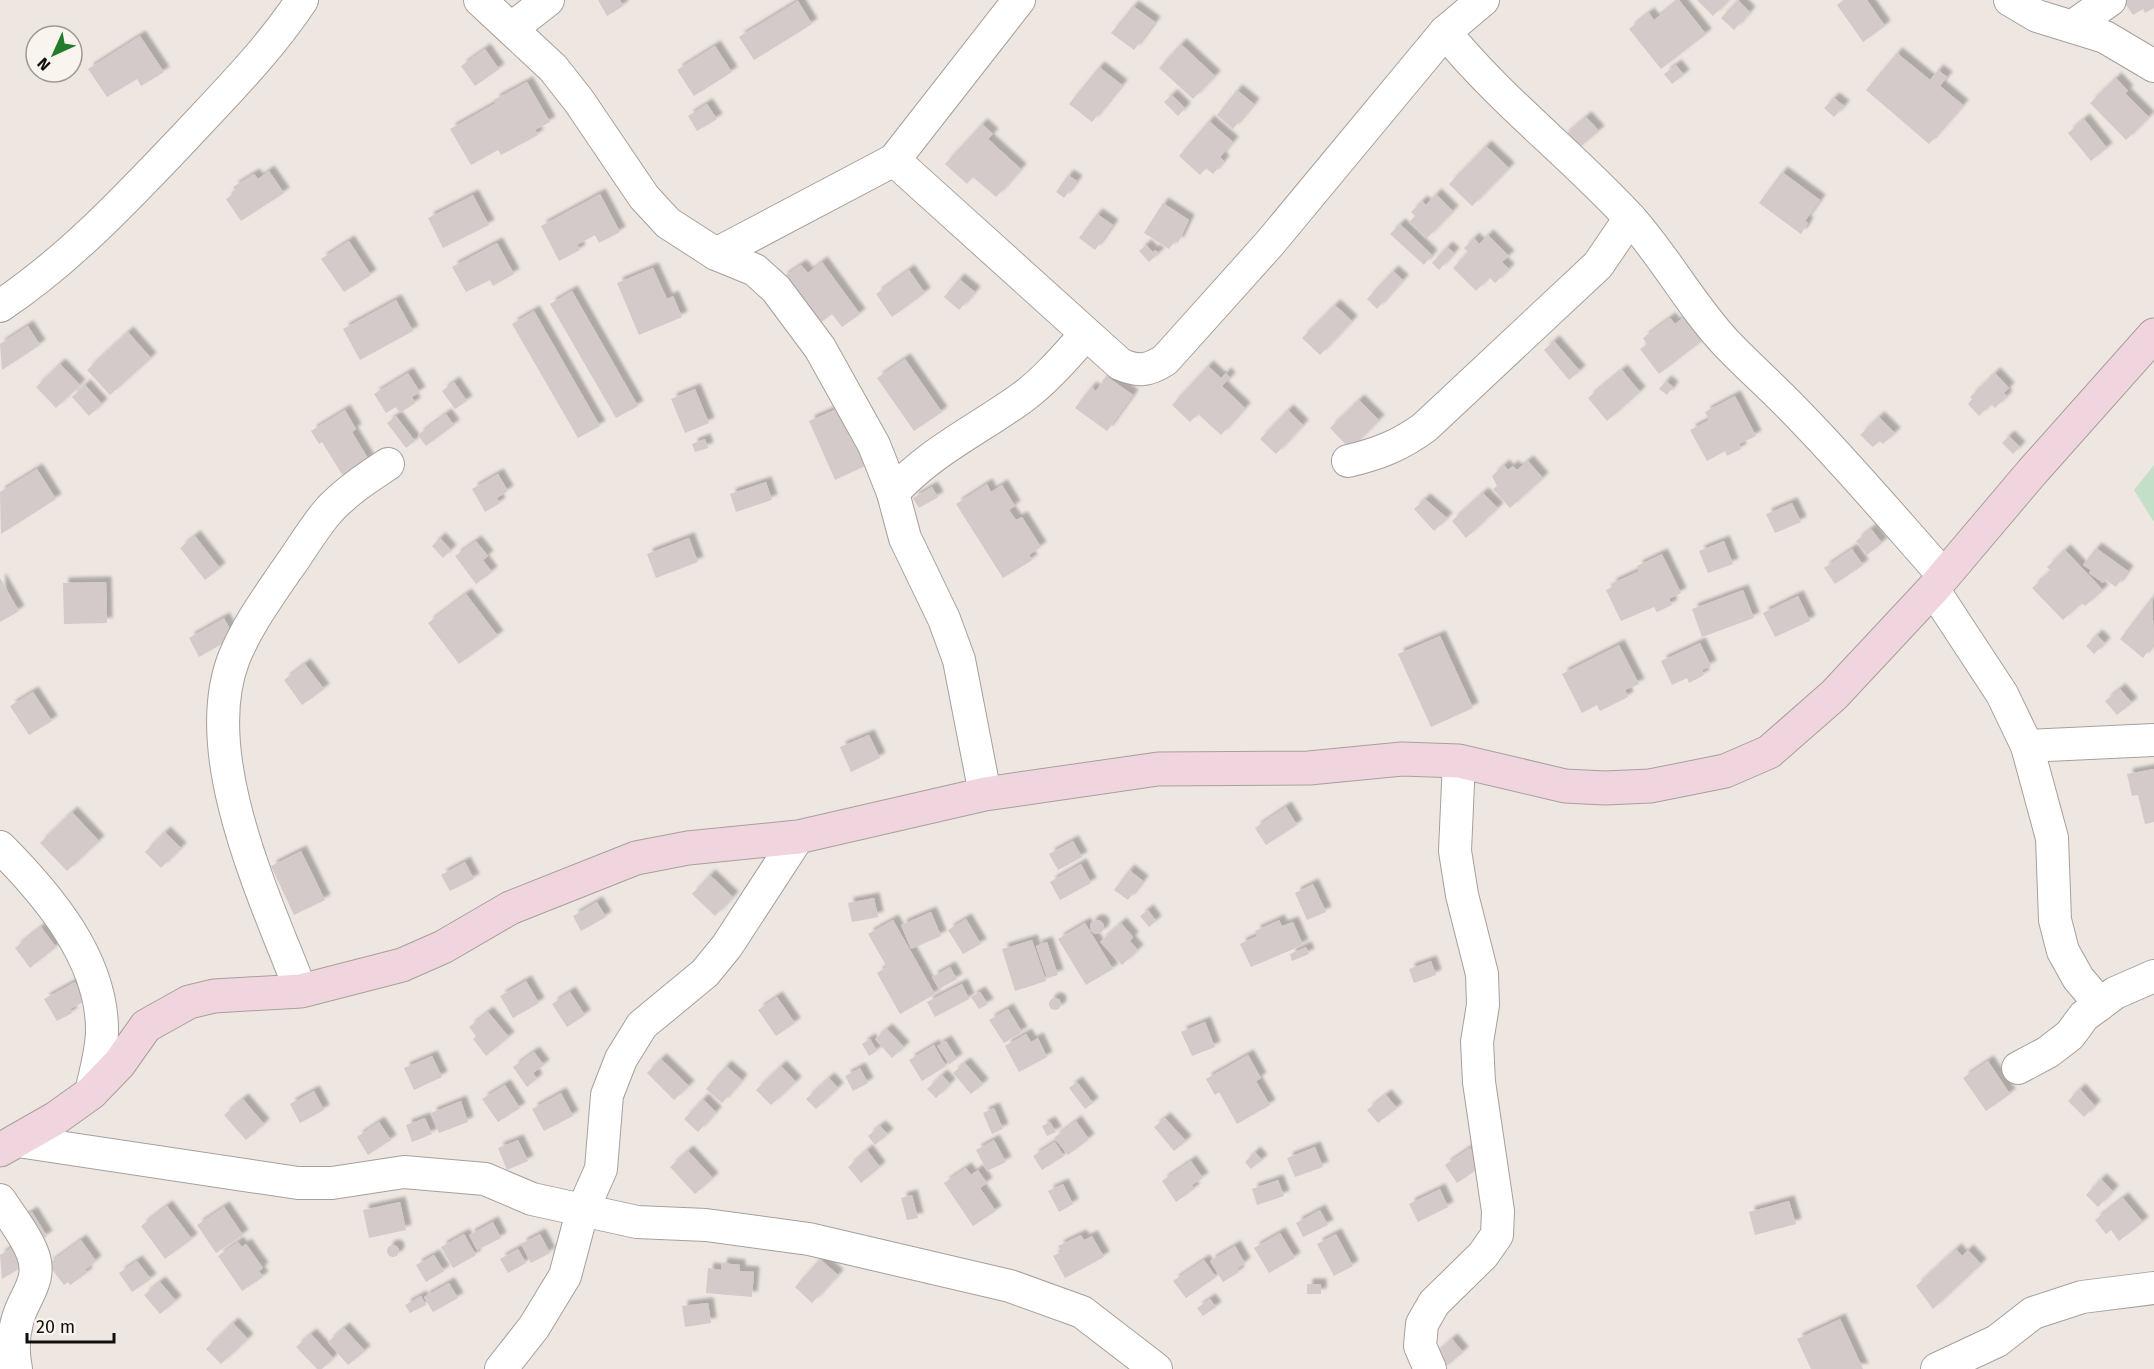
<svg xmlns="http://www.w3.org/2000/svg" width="2154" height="1369" font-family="'Fira Sans',sans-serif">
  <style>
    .green { fill: #c3dfc7 }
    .building { fill: #d3cac9; filter: url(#shadow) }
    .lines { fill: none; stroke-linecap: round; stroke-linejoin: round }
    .street-casing { stroke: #a6a09c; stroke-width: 34 }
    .secondary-casing { stroke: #a6a09c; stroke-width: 35 }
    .street { stroke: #fff; stroke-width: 32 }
    .secondary { stroke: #f0d5de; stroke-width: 33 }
  </style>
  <defs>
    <filter id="shadow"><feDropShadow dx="5.5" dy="-5.5" stdDeviation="1.5" flood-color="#0004"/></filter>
  </defs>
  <rect width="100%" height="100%" fill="#ede6e1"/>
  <polygon class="green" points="2154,465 2154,522 2134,490"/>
  <g class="building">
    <polygon points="598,0 620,0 623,6 607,16"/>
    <polygon points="1679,0 1706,34 1661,69 1629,29 1649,13 1654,20"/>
    <polygon points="1697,0 1729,0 1713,16"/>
    <polygon points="1738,0 1750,12 1734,30 1721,18"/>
    <polygon points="1844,0 1867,0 1885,26 1863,42 1837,5"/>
    <polygon points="2123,0 2154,0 2154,8 2145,13 2143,9 2133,15"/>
    <polygon points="798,1 812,24 754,60 739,37"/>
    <polygon points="1133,6 1155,22 1134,50 1111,33"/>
    <polygon points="140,36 164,72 141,86 137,79 107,97 88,69"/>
    <polygon points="1181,44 1215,76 1193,99 1159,68"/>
    <polygon points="715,46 732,72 694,96 677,70"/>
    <polygon points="485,49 499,69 475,86 461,66"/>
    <polygon points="1897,53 1930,80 1938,70 1947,77 1940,86 1963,105 1929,144 1866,90"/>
    <polygon points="1676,65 1684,75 1672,84 1664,74"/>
    <polygon points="1099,67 1122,85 1092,122 1069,104"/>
    <polygon points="2116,78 2128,91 2125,93 2149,117 2126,140 2090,103"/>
    <polygon points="527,82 550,122 535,130 538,135 501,155 498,150 471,165 450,129 496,103 494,100"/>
    <polygon points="1237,90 1254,104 1233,129 1217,115"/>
    <polygon points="1172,95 1185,108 1178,116 1164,102"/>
    <polygon points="1834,98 1844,106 1834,117 1824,108"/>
    <polygon points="707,104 717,119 697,131 688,116"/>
    <polygon points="1586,117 1599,131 1575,151 1563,137"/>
    <polygon points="2084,119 2107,148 2091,161 2068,133"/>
    <polygon points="1209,121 1233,142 1220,157 1224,161 1213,174 1206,168 1200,175 1179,156"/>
    <polygon points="982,124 993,134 988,139 1021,169 996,197 973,177 967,184 945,164"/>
    <polygon points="1486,146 1509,168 1472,206 1449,184"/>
    <polygon points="269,171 284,193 241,221 226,199 236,192 233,187 254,174 258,179"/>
    <polygon points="1782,172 1820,200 1805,221 1808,223 1801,234 1759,203"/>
    <polygon points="1068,175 1077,181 1064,198 1056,192"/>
    <polygon points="600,194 620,232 599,243 595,235 577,245 580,250 559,261 541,226"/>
    <polygon points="1436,194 1453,211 1427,238 1409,222 1415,216 1411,212 1422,201 1426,205"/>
    <polygon points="473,195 489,225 443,248 428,218"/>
    <polygon points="1163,203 1189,220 1178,243 1175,241 1169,249 1144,233"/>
    <polygon points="1097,214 1113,225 1095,250 1079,238"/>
    <polygon points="1400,224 1432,255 1424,265 1390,234"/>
    <polygon points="1488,235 1509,256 1502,262 1509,269 1495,283 1489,277 1476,291 1453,268 1468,252 1464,248 1474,238 1479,244"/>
    <polygon points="349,241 371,275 344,292 321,259"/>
    <polygon points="497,243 514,274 493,286 490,280 466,292 452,267"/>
    <polygon points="1146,245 1153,252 1155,250 1159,253 1149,262 1139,251"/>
    <polygon points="1447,247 1454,253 1439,270 1432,263"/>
    <polygon points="822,262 860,314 842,327 832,314 817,325 782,278 801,265 808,273"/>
    <polygon points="653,268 667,299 673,296 682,317 639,335 617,283"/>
    <polygon points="909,270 925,293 892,317 876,294"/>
    <polygon points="1393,271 1403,280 1377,309 1367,299"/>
    <polygon points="959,279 975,292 959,310 944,297"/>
    <polygon points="572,291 638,406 616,418 550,304"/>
    <polygon points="396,300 413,331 360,360 343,329"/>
    <polygon points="1335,305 1352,321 1320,355 1302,338"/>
    <polygon points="534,311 600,426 578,438 512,324"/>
    <polygon points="1684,317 1702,341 1659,374 1640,349 1647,344 1643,338 1670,318 1675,324"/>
    <polygon points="28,326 40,345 2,370 0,344"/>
    <polygon points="128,332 151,358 110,395 87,370"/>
    <polygon points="1554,341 1580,371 1569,380 1544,350"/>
    <polygon points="905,359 942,412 914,431 877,378"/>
    <polygon points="60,364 80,385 56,408 36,387"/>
    <polygon points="1208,366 1221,378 1226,373 1230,378 1222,386 1245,408 1221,435 1198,414 1190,422 1172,405"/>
    <polygon points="1622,370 1640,392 1607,421 1588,398"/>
    <polygon points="408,373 420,392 412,397 415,403 400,413 396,407 386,413 374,394"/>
    <polygon points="1995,373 2009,388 2004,393 2007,396 1995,408 1991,404 1979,416 1968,404 1972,399 1970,397"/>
    <polygon points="1106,376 1133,395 1107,431 1075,408 1091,387 1096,391"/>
    <polygon points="1666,381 1673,387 1667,395 1659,389"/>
    <polygon points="454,382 467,401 455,409 442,391"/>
    <polygon points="85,385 102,404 89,416 72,397"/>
    <polygon points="695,389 709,423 685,433 671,399"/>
    <polygon points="1735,396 1756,436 1739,444 1741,449 1727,456 1725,451 1707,461 1690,430 1709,420 1705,412"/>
    <polygon points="1359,400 1379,420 1350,449 1330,428"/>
    <polygon points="839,408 865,466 835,480 809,421"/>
    <polygon points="345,410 356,429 352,432 369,460 343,476 322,442 319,444 311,431"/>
    <polygon points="1288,410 1303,425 1276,454 1260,439"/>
    <polygon points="446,414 454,425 426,446 418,435"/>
    <polygon points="396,416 415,441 406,448 387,423"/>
    <polygon points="1879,417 1895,433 1883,444 1880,441 1873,447 1860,435"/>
    <polygon points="2009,436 2020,447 2013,454 2002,443"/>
    <polygon points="705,439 708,448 695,452 692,444"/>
    <polygon points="1528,461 1543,478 1510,508 1493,489 1497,486 1492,476 1504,465 1508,470 1513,466 1517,470"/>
    <polygon points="37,469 56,499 1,534 0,492"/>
    <polygon points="498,474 508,491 497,498 500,503 485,512 472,489"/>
    <polygon points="766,482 772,500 736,512 730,494"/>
    <polygon points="987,484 991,492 1002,485 1015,506 1009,510 1016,520 1022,517 1041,547 1029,555 1032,560 1003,578 956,504"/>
    <polygon points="932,487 938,497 919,508 913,498"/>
    <polygon points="1483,493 1498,508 1466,538 1452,521"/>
    <polygon points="1425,499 1447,518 1434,531 1414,509"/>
    <polygon points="1792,503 1801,522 1775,533 1766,514"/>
    <polygon points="1871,529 1882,543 1867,555 1856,541"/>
    <polygon points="195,536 220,568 205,580 180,548"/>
    <polygon points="440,538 451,550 443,558 432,546"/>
    <polygon points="689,538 698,562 656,578 647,554"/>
    <polygon points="476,541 488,556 483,560 492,572 476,584 455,556"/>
    <polygon points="1724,541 1733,564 1708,573 1699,551"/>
    <polygon points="2096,548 2128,571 2116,587 2106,580 2103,583 2089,573 2091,570 2083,565"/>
    <polygon points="1852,549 1863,565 1835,584 1824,568"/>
    <polygon points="2065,550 2103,590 2085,606 2082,603 2063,620 2032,588 2051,571 2047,567"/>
    <polygon points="1662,554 1681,593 1669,599 1672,605 1657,612 1654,607 1621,621 1606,590 1612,587 1611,584 1639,571 1637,566"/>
    <polygon points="0,578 19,611 0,622"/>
    <polygon points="106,582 107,623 64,624 63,583"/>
    <polygon points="1743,590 1754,618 1702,637 1692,609"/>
    <polygon points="466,594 498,636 459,664 428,623"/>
    <polygon points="1798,596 1810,621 1775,637 1763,613"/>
    <polygon points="2152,597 2154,643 2143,658 2120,639"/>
    <polygon points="224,618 234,637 199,657 189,638"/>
    <polygon points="2097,635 2105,643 2094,654 2086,646"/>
    <polygon points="1440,636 1473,708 1431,727 1398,654"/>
    <polygon points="1700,643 1711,666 1702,670 1704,675 1689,683 1687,678 1672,685 1661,661"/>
    <polygon points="1619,645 1639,684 1625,690 1628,697 1600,711 1597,705 1582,713 1562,674"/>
    <polygon points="305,664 324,689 302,705 284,680"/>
    <polygon points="2120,689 2132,703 2117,715 2105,701"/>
    <polygon points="33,692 52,721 29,735 10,706"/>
    <polygon points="869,735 880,758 851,772 840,747"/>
    <polygon points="2154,769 2154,822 2145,824 2138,795 2132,796 2127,774"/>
    <polygon points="1286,807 1297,825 1266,845 1255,828"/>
    <polygon points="72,812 99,841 67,871 40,843"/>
    <polygon points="165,832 181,848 161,868 145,852"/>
    <polygon points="1073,841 1082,857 1058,870 1049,854"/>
    <polygon points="301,851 325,900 294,915 271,866"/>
    <polygon points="465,862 474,879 450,891 441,875"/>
    <polygon points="1081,864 1091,883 1060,900 1050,882"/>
    <polygon points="1129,870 1143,881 1128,900 1114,890"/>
    <polygon points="710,875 733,897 715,916 692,894"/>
    <polygon points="1313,884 1326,912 1307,920 1295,893"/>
    <polygon points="874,898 878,917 852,922 848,903"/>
    <polygon points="597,902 606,917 581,931 573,916"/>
    <polygon points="1148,910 1156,921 1149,927 1140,916"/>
    <polygon points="931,912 941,936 911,949 901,925"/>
    <polygon points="966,919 981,944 963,954 948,930"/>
    <circle cx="1097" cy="927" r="7"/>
    <polygon points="893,920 935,994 900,1014 877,973 887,967 868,934"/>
    <polygon points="1279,920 1282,926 1293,922 1303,945 1251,967 1240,944 1257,936 1255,931"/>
    <polygon points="1085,923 1113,969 1086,985 1058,939"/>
    <polygon points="1121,923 1133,937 1130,941 1138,950 1122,965 1100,942"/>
    <polygon points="41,927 56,947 30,968 15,948"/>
    <polygon points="1032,940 1046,981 1015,991 1002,949"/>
    <polygon points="1047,942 1058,975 1047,978 1036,946"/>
    <polygon points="1306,947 1309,954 1292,961 1290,954"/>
    <polygon points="1431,961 1436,975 1414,983 1409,969"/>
    <polygon points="950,967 957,979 939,989 932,977"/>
    <polygon points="526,981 539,1003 513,1018 500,996"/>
    <polygon points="75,982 85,1001 70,1009 72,1013 57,1021 44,999"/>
    <polygon points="962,984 969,999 935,1017 927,1002"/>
    <polygon points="570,992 585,1015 567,1027 552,1004"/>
    <polygon points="980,992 988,1004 979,1009 971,997"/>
    <polygon points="777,997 795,1023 776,1036 758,1010"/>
    <circle cx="1055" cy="1004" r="6"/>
    <polygon points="1008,1009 1022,1032 1004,1043 989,1020"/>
    <polygon points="488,1012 509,1037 486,1056 473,1039 476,1036 469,1027"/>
    <polygon points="1205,1022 1215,1047 1192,1056 1181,1032"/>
    <polygon points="887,1029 904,1047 892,1058 875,1039"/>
    <polygon points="1026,1034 1031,1042 1038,1038 1047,1057 1019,1072 1005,1046"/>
    <polygon points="870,1039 877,1051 869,1056 862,1044"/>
    <polygon points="946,1041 957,1059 949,1064 937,1046"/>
    <polygon points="934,1045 946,1066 922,1081 909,1060"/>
    <polygon points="534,1052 544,1065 533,1073 537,1079 527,1087 513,1067"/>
    <polygon points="1248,1055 1261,1078 1256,1081 1270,1105 1237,1124 1219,1092 1215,1095 1206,1079"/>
    <polygon points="432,1056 442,1077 414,1090 404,1068"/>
    <polygon points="661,1059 689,1086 674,1100 647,1073"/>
    <polygon points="1988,1061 2010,1094 1986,1111 1963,1078"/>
    <polygon points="965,1063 983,1084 971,1094 953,1073"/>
    <polygon points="726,1066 742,1080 722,1103 706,1089"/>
    <polygon points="781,1066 796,1082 771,1105 756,1090"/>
    <polygon points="860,1068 868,1083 853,1091 845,1076"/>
    <polygon points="942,1075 950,1084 936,1098 927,1089"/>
    <polygon points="829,1078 838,1088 816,1109 806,1099"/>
    <polygon points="1077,1082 1093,1103 1085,1109 1069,1088"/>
    <polygon points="505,1085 520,1108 498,1122 482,1099"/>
    <polygon points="2080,1089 2095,1106 2084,1117 2068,1101"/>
    <polygon points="314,1091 324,1110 300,1123 290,1104"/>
    <polygon points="561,1093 573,1116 544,1131 532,1109"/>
    <polygon points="1386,1095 1397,1108 1378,1123 1367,1110"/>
    <polygon points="243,1099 264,1124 246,1140 224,1115"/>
    <polygon points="703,1099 716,1112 698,1132 684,1119"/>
    <polygon points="461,1101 468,1122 439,1133 431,1113"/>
    <polygon points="994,1108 1003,1129 992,1134 983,1113"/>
    <polygon points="425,1118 432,1134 412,1142 406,1125"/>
    <polygon points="1165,1118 1186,1141 1174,1151 1154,1127"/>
    <polygon points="1076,1121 1089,1139 1068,1155 1054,1138"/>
    <polygon points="379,1122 391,1140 368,1155 357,1137"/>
    <polygon points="1050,1122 1056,1132 1047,1136 1042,1126"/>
    <polygon points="880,1126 888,1134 875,1145 868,1136"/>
    <polygon points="518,1140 528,1161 507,1170 498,1148"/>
    <polygon points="994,1140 1006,1162 987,1171 976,1150"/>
    <polygon points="1055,1142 1064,1156 1042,1170 1033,1156"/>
    <polygon points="1315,1147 1323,1167 1295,1177 1287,1158"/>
    <polygon points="1470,1148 1482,1166 1457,1183 1445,1165"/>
    <polygon points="867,1150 880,1167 861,1183 848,1167"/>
    <polygon points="688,1151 713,1178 695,1194 670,1167"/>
    <polygon points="1255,1152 1262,1160 1251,1169 1245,1162"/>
    <polygon points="1191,1161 1203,1178 1192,1185 1194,1189 1176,1202 1162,1181"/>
    <polygon points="966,1168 971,1175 978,1170 987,1183 980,1188 996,1211 973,1226 944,1183"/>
    <polygon points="2101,1179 2113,1191 2098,1207 2086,1195"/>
    <polygon points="1278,1180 1284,1196 1257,1205 1252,1189"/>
    <polygon points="1063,1184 1073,1204 1059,1212 1048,1191"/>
    <polygon points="1440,1189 1448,1207 1418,1222 1409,1204"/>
    <polygon points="912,1195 918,1218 907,1220 901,1198"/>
    <polygon points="2123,1198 2143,1222 2119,1241 2111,1230 2106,1234 2095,1220"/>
    <polygon points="1789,1201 1796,1224 1755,1235 1749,1212"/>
    <polygon points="400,1202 406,1230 369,1238 363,1210"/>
    <polygon points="167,1206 192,1239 165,1259 141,1226"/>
    <polygon points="224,1207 243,1235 216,1253 197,1225"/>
    <polygon points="1320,1210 1328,1225 1303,1237 1296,1223"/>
    <polygon points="32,1212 47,1236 36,1243 21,1219"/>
    <polygon points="493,1222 501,1238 477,1250 469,1235"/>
    <polygon points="1280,1233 1295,1258 1269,1273 1254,1248"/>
    <polygon points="464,1234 476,1255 453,1268 441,1247"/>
    <polygon points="540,1234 550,1253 531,1263 521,1244"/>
    <polygon points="1336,1234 1353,1266 1334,1276 1317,1244"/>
    <polygon points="1081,1235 1084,1240 1092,1236 1104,1257 1065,1278 1053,1256 1062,1252 1058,1246"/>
    <polygon points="81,1240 96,1261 85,1270 87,1273 70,1285 68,1282 64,1285 48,1264"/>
    <polygon points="238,1242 242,1247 246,1244 263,1268 259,1271 263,1277 242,1291 218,1256"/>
    <circle cx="393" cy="1251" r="6"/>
    <polygon points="1235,1246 1245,1263 1237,1269 1239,1272 1223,1282 1210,1261"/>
    <polygon points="13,1247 24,1266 2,1279 0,1255"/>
    <polygon points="518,1249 526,1263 508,1273 500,1259"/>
    <polygon points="1956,1249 1962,1256 1968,1250 1981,1264 1933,1309 1916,1286"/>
    <polygon points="434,1255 444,1271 426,1282 416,1265"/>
    <polygon points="820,1259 838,1275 812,1303 795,1287"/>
    <polygon points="1204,1260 1216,1277 1186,1298 1173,1281"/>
    <polygon points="137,1261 151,1279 132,1292 119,1273"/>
    <polygon points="722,1263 740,1265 740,1271 754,1272 752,1297 706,1293 708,1268 721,1270"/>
    <polygon points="160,1282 176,1301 160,1314 144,1295"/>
    <polygon points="449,1283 458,1298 433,1312 424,1297"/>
    <rect x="1307" y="1284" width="14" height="10"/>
    <polygon points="421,1296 426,1305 410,1313 405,1305"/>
    <polygon points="1210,1299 1216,1307 1203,1316 1197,1308"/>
    <polygon points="708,1303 711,1323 685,1327 682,1306"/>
    <polygon points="1840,1319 1863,1369 1811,1369 1797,1339"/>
    <polygon points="233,1323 248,1339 221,1364 206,1349"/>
    <polygon points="344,1328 365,1351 348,1365 328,1342"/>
    <polygon points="311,1334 333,1358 322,1369 317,1369 296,1347"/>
    <polygon points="1452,1339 1463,1352 1443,1369 1432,1357"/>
  </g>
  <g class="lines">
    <g class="street-casing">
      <g id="street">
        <polyline points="480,0 553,68 579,101 644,197 668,223 716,254 755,270 776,289 820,348 874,445 893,493 905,538 944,619 959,660 985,794"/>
        <polyline points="2010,0 2037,16 2105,37 2154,66"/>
        <polyline points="2073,26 2110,0"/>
        <polyline points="512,28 548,0"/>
        <path d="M1445,32C1500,100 1571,154 1630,218C1666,258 1691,306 1727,344C1749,367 1773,388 1795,411C1847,464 1895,521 1944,576"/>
        <path d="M894,160L1120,364C1138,372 1148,371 1165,360L1270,243L1445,32L1483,0"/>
        <polyline points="716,254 894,160 1019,0"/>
        <path d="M0,306C69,260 127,198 184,138C226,93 268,51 302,0"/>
        <path d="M1348,461C1378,454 1401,445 1425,427L1598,265L1630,218"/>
        <path d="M893,493C929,452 979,429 1023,397C1047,379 1066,356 1086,334"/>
        <polyline points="1933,589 2002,694 2027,746 2052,838 2055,920 2063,951 2078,978 2100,1004"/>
        <polyline points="2027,746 2154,740"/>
        <path d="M0,847C48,895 102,959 102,1030C102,1051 95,1073 91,1093"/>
        <path d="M301,991C266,900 196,755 234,658C247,626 266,600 285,572C300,552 313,528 330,509C347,491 367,478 388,464"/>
        <polyline points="2018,1068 2048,1052 2070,1035 2084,1016 2115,993 2154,976"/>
        <polyline points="18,1141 298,1183 332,1183 404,1172 485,1179 532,1199 637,1222 706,1225 809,1239 1010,1286 1082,1312 1156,1369"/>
        <path d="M0,1200C10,1216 25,1234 32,1252C44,1281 23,1296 17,1322C13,1337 13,1354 16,1369"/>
        <polyline points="501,1369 534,1327 565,1276 582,1212 601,1169 607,1095 621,1059 642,1025 705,973 727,946 798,837"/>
        <polyline points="1430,1369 1420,1346 1422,1324 1434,1303 1483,1255 1497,1235 1498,1211 1479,1082 1477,1042 1483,1005 1482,974 1462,895 1455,851 1459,761"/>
        <polyline points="1937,1369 1997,1341 2033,1313 2082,1297 2154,1288"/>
      </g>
    </g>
    <g class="secondary-casing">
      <polyline id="secondary" points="0,1150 56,1118 91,1093 119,1064 146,1026 189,1002 214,996 301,991 402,965 443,947 510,908 636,858 688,848 798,837 985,794 1158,769 1309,768 1402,759 1459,761 1565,786 1605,788 1650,786 1725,771 1769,752 1834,695 1933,589 2032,472 2154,335"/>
    </g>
    <use href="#street" class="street"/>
    <use href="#secondary" class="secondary"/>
  </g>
  <g transform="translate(54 54) rotate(225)"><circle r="28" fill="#faf4ef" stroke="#9d9995" stroke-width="1.5"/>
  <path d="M0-4.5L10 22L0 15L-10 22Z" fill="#217d2d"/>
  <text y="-9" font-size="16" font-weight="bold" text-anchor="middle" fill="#12100e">N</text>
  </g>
  <path d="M27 1333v9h87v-9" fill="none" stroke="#12100e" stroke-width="3"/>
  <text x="36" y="1333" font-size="18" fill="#12100e" stroke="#faf4ef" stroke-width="4.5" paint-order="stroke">20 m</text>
</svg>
